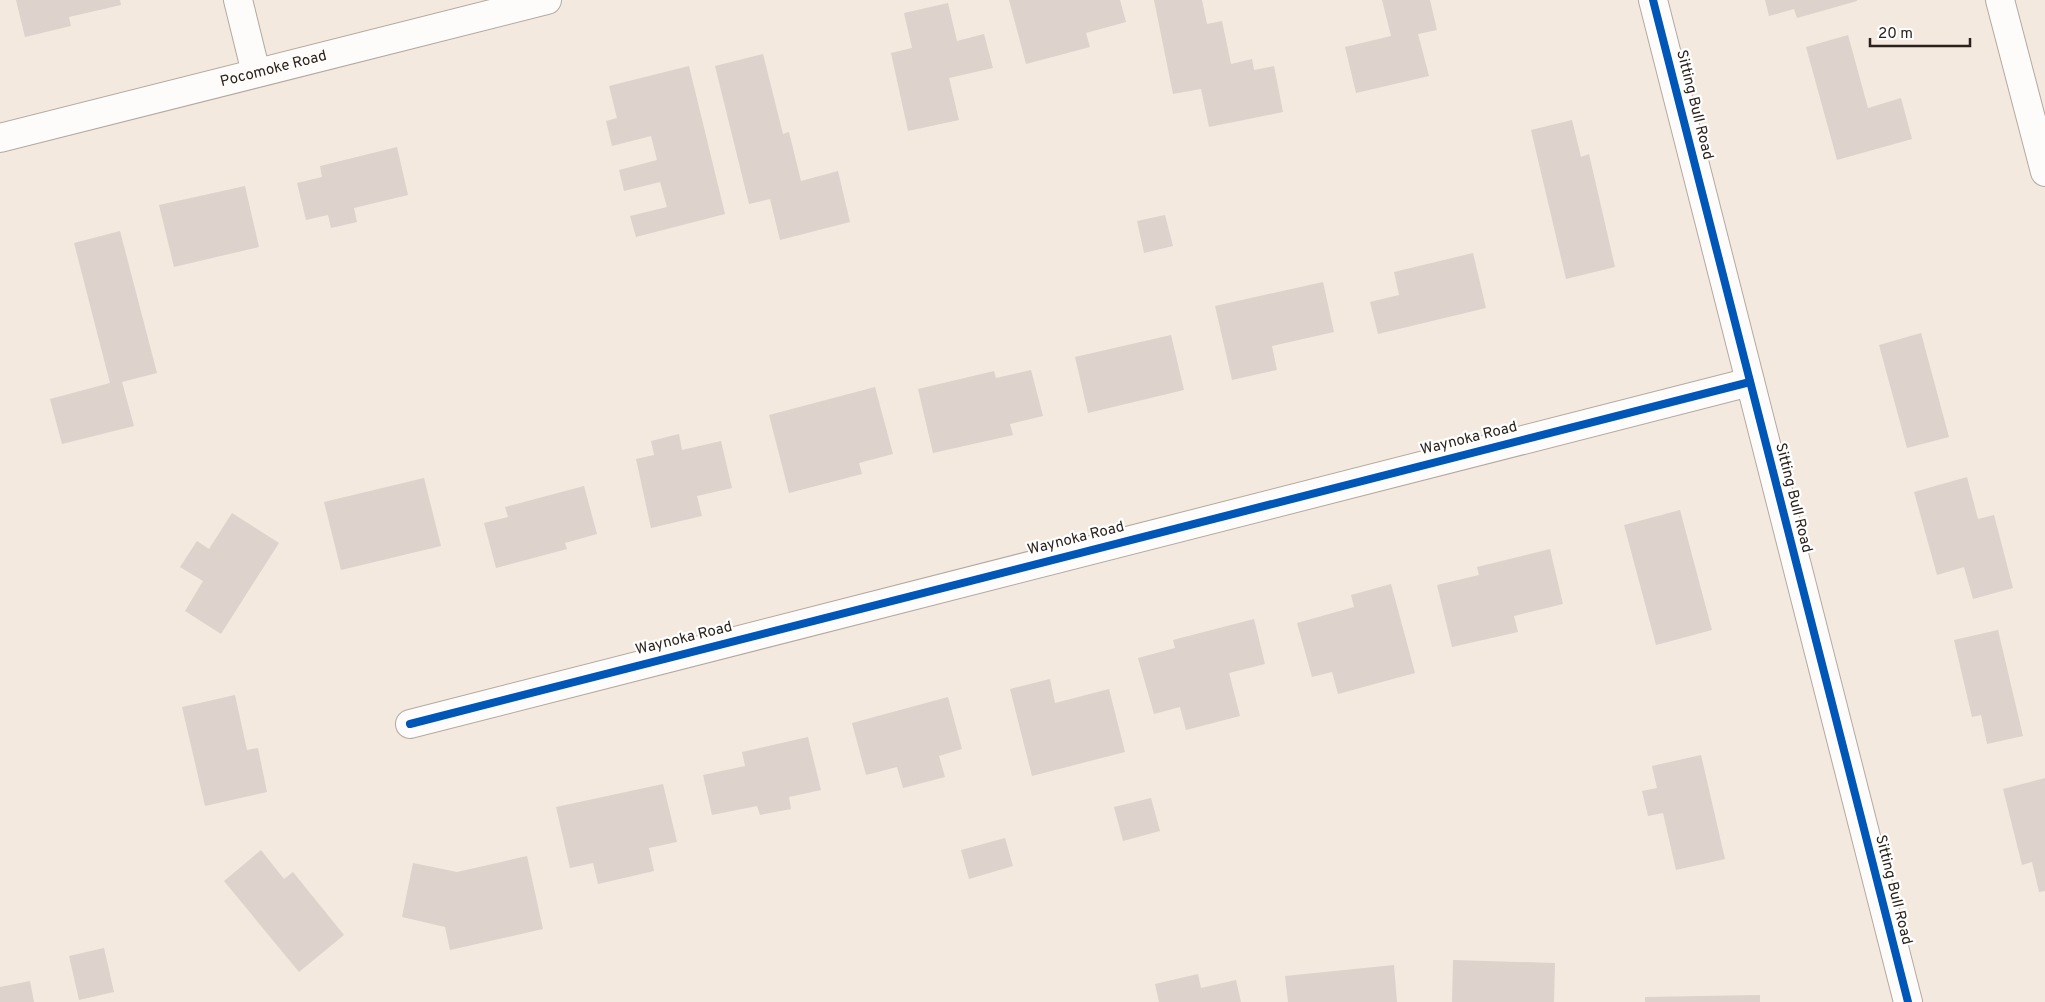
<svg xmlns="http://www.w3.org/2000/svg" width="2045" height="1002" font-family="Overpass,sans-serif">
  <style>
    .building { fill: #ddd2cc }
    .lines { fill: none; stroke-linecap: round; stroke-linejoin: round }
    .minor-casing { stroke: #b3a9a1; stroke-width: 30 }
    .minor { stroke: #fdfcfa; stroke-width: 28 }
    .cycleway-casing { stroke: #fff; stroke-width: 11 }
    .cycleway { stroke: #0057b8; stroke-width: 8 }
    .labels { text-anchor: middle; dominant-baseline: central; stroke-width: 4.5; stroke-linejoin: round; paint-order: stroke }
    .street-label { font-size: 15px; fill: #2b221b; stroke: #fff }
  </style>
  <rect width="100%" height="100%" fill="#f4e9df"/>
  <g class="building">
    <polygon points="16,0 120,0 121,5 69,17 71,26 25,37"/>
    <polygon points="1009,0 1120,0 1126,22 1086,33 1090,47 1026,64"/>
    <polygon points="1154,0 1202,0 1207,24 1222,21 1231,64 1252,59 1254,70 1274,66 1283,112 1209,127 1201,89 1173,94"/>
    <polygon points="1382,0 1430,0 1437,30 1418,34 1429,76 1356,93 1345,47 1391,36"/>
    <polygon points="1765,0 1857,0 1857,1 1797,18 1794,9 1769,16"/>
    <polygon points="948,3 957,41 984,34 993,68 949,78 959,120 908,131 891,53 912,48 904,13"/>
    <polygon points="1848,35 1868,108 1901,98 1912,139 1837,160 1806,47"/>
    <polygon points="763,54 783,134 789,132 801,181 838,171 850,222 780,240 770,199 749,204 715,66"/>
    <polygon points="689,66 725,214 636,237 630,216 667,207 660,182 624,191 619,170 657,160 651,136 612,146 606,121 617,118 609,86"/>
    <polygon points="1572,120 1581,157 1589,154 1615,267 1566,279 1531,130"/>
    <polygon points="397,147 408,195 354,208 357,222 331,228 328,215 306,220 297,183 322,177 320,166"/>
    <polygon points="245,186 259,247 174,267 159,205"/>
    <polygon points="1165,215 1173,246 1144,253 1137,221"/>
    <polygon points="120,231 157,373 122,382 134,426 62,444 50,399 110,383 74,243"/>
    <polygon points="1473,253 1486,308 1378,334 1370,302 1399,295 1394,272"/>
    <polygon points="1323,282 1334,332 1272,346 1277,370 1232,380 1215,306"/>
    <polygon points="1921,333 1949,437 1907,448 1879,345"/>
    <polygon points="1171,335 1184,390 1088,413 1075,357"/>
    <polygon points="1031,370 1043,416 1010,424 1013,435 933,453 918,389 994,371 996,378"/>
    <polygon points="875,387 893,454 859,463 862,474 789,493 769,415"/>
    <polygon points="679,434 682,450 721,441 732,488 697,496 702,516 651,528 636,459 654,455 651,441"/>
    <polygon points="1967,477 1978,519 1994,515 2013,588 1973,599 1964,567 1937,575 1914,492"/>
    <polygon points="424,478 441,546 341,570 324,502"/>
    <polygon points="584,486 597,534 565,543 567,549 496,568 484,523 508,517 505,507"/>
    <polygon points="1680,510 1712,630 1656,645 1624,525"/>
    <polygon points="232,513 279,543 221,634 185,611 203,581 180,567 197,541 209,549"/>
    <polygon points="1550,549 1563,604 1514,616 1518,632 1452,647 1437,585 1479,575 1477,567"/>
    <polygon points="1391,584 1415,673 1338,694 1332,672 1312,677 1297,623 1354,607 1351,595"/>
    <polygon points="1254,619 1265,664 1229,673 1240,716 1186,730 1180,707 1154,714 1138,658 1175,648 1173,640"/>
    <polygon points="1998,630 2023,736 1987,744 1981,715 1972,717 1954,640"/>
    <polygon points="1050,679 1055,703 1109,689 1125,752 1032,776 1010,689"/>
    <polygon points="235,695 247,750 258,748 267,792 205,806 182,707"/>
    <polygon points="948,697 962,749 939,756 945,777 903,788 897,767 866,775 852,723"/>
    <polygon points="808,737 821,790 789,797 791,809 760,815 757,806 712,815 703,775 745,766 742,752"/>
    <polygon points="1701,755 1725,859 1676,870 1663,813 1648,816 1642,791 1657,788 1652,766"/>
    <polygon points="2045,778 2045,891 2039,892 2032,862 2022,865 2003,789"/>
    <polygon points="663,784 677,842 649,848 654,871 598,884 593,863 570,868 556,807"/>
    <polygon points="1151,798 1160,831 1123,841 1114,807"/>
    <polygon points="1005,838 1013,866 969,879 961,850"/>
    <polygon points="261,850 284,879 293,872 344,935 299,972 224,881"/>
    <polygon points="527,856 543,929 450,950 445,927 402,917 413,863 457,872"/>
    <polygon points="104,948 114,992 79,1000 69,956"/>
    <polygon points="1453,960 1555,963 1554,1002 1452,1002"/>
    <polygon points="1394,965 1397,1002 1288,1002 1285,976"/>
    <polygon points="1198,974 1201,988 1236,980 1241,1002 1159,1002 1155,984"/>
    <polygon points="30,981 34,1002 0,1002 0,987"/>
    <polygon points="1760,995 1760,1002 1645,1002 1645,997"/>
  </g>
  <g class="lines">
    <g class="minor-casing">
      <g id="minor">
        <polyline points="238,0 256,73"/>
        <polyline points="1653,0 1908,1002"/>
        <polyline points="2000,0 2045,172"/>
        <path id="s1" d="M0,138L547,0"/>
        <polyline points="410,724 1750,382"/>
      </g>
    </g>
    <use href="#minor" class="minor"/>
    <g class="cycleway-casing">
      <g id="cycleway">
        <polyline points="1653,0 1908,1002"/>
        <polyline points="410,724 1750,382"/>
      </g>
    </g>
    <use href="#cycleway" class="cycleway"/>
  </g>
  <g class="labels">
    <g class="street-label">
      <text stroke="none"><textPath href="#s1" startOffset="282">Pocomoke Road</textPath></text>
      <text transform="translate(1694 105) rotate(76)">Sitting Bull Road</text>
      <text transform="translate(1469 439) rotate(-14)">Waynoka Road</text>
      <text transform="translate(1793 498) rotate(76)">Sitting Bull Road</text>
      <text transform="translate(1076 539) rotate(-14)">Waynoka Road</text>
      <text transform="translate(684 639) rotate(-14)">Waynoka Road</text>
      <text transform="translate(1893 890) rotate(76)">Sitting Bull Road</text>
    </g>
  </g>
  <path d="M1870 38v8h100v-8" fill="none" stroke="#2b221b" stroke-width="2.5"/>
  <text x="1878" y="38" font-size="15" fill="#2b221b" stroke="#ffffff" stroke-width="4" paint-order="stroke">20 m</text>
</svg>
